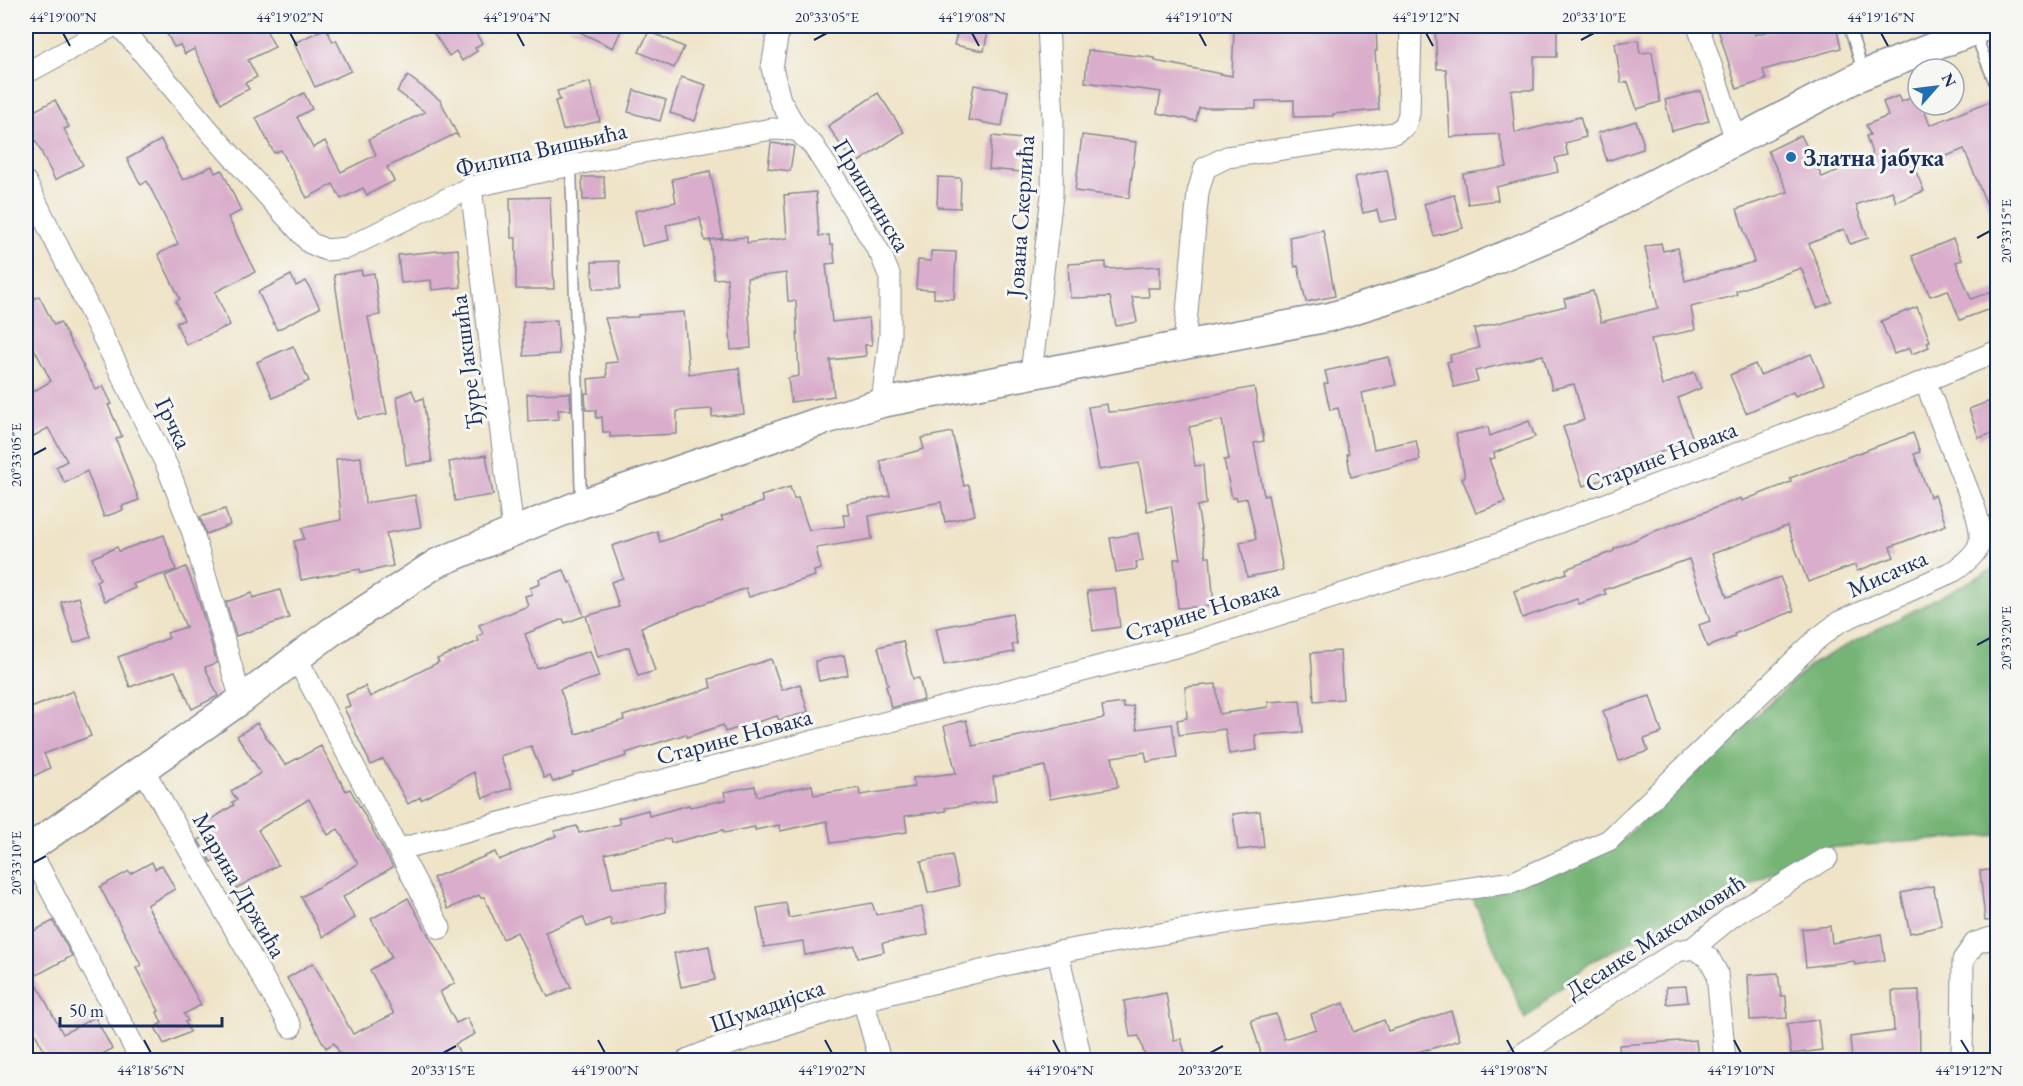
<svg xmlns="http://www.w3.org/2000/svg" width="2023" height="1086" font-family="'EB Garamond',serif">
  <style>
    .forest { fill: #75b474; stroke: #487269; stroke-width: 1.5 }
    .building { fill: #d9adcb }
    .lines { fill: none; stroke-linecap: round; stroke-linejoin: round }
    .service-casing { stroke: #858a93; stroke-width: 13 }
    .minor-casing { stroke: #858a93; stroke-width: 23 }
    .secondary-casing { stroke: #858a93; stroke-width: 31 }
    .service { stroke: #fff; stroke-width: 10 }
    .minor { stroke: #fff; stroke-width: 21 }
    .secondary { stroke: #fff; stroke-width: 28 }
    .ticks { fill: none; stroke: #1b2f5e; stroke-width: 2 }
    .poi-dot { fill: #1f6fb2; stroke: #f6f6f2; stroke-width: 2 }
    .labels { text-anchor: middle; dominant-baseline: central; stroke-width: 6; stroke-linejoin: round; paint-order: stroke }
    .street-label { font-size: 24px; fill: #1b2f5e; stroke: #f6f6f2 }
    .poi-label { font-size: 24px; font-weight: bold; fill: #1b2f5e; stroke: #f6f6f2; text-anchor: start }
    .neatline { fill: none; stroke: #1b2f5e; stroke-width: 2 }
    .ticks-label { font-size: 15px; text-anchor: middle; fill: #1b2f5e }
  </style>
  <rect width="100%" height="100%" fill="#f6f6f2"/>
  <filter id="ink" filterUnits="userSpaceOnUse"><feTurbulence type="fractalNoise" baseFrequency=".0167" numOctaves="2"/><feDisplacementMap in="SourceGraphic" scale="12" xChannelSelector="R" yChannelSelector="G"/><feConvolveMatrix kernelMatrix="1 2 1 2 8 2 1 2 1" color-interpolation-filters="sRGB"/></filter>
  <filter id="wash" filterUnits="userSpaceOnUse"><feTurbulence type="fractalNoise" baseFrequency=".008" numOctaves="4" result="noise"/><feDisplacementMap in="SourceGraphic" scale="24" xChannelSelector="R" yChannelSelector="G"/><feGaussianBlur stdDeviation="1.35" result="paint"/><feColorMatrix in="noise" values="0 0 0 0 0 0 0 0 0 0 0 0 0 0 0 0 0 1.4 0 .05"/><feComposite in="paint" operator="in"/></filter>
  <g filter="url(#wash)">
    <rect width="100%" height="100%" fill="#efe4c8"/>
    <polygon class="forest" points="1997,567 1997,835 1824,848 1590,962 1525,1019 1469,889 1617,845 1813,663"/>
    <g id="blocks">
      <g class="building">
        <polygon points="163,26 264,26 275,47 248,60 257,77 245,83 249,89 221,103 194,49 185,54 180,45 174,47"/>
        <polygon points="429,26 471,26 482,43 475,48 477,51 462,61 456,51 449,56"/>
        <polygon points="567,26 623,26 613,48"/>
        <polygon points="959,26 989,26 984,51 954,45"/>
        <polygon points="1238,26 1376,26 1377,51 1375,51 1379,110 1333,114 1333,116 1294,117 1294,100 1256,101 1256,108 1199,108 1196,121 1157,113 1161,92 1085,82 1088,50 1155,58 1155,61 1232,76 1234,30 1238,30"/>
        <polygon points="1435,26 1557,26 1557,57 1534,57 1534,90 1511,90 1515,133 1580,117 1586,137 1565,143 1568,155 1555,158 1558,172 1496,187 1498,200 1468,204 1463,174 1507,167 1499,134 1450,137 1446,69 1437,69"/>
        <polygon points="1717,26 1753,26 1755,35 1787,26 1836,26 1841,48 1763,70 1766,80 1737,89"/>
        <polygon points="326,28 333,42 336,40 351,71 315,87 294,43"/>
        <polygon points="649,31 684,47 674,68 639,52"/>
        <polygon points="1638,40 1640,53 1652,52 1660,102 1637,109 1628,82 1621,83 1615,43"/>
        <polygon points="408,76 440,100 458,136 455,134 387,167 394,181 367,195 363,188 341,199 333,184 307,198 281,150 274,153 256,118 304,93 312,109 297,117 313,148 325,141 341,172 376,155 369,139 425,112 397,91"/>
        <polygon points="681,77 706,85 695,121 670,113"/>
        <polygon points="590,82 600,121 563,130 555,101 560,100 557,91"/>
        <polygon points="974,85 1008,91 1002,126 968,120"/>
        <polygon points="634,90 666,100 660,121 628,112"/>
        <polygon points="1701,91 1709,121 1672,131 1665,100"/>
        <polygon points="878,93 904,132 854,165 828,126"/>
        <polygon points="1918,95 1918,105 1922,105 1930,125 1998,98 1998,232 1964,149 1915,169 1924,191 1896,202 1892,191 1856,205 1868,238 1850,244 1844,229 1809,244 1832,302 1817,308 1801,268 1736,291 1737,295 1691,307 1695,330 1651,339 1662,386 1694,372 1701,388 1678,398 1693,439 1610,473 1611,477 1583,486 1563,427 1584,420 1574,384 1552,389 1543,355 1475,371 1478,381 1454,387 1447,362 1451,361 1450,355 1479,348 1474,329 1566,306 1564,299 1593,291 1601,322 1658,308 1645,247 1661,243 1663,251 1678,248 1685,281 1754,262 1737,209 1788,192 1768,151 1801,135 1822,177 1873,156 1866,136 1870,135 1866,125 1888,116 1883,102 1898,96 1901,102"/>
        <polygon points="55,100 69,127 64,129 83,165 55,180 27,123 31,120 28,114"/>
        <polygon points="1636,121 1643,142 1643,149 1607,161 1598,133"/>
        <polygon points="1082,135 1136,142 1129,198 1075,191"/>
        <polygon points="992,136 1023,139 1021,172 989,169"/>
        <polygon points="161,140 183,180 212,166 215,173 222,170 241,211 228,217 255,272 215,292 230,325 186,345 176,323 184,320 176,301 180,299 158,254 178,244 147,181 141,185 127,159"/>
        <polygon points="771,143 794,146 790,171 768,168"/>
        <polygon points="1387,170 1397,219 1380,222 1377,210 1363,213 1355,177"/>
        <polygon points="710,171 723,238 710,240 747,237 747,243 787,238 784,195 816,192 819,236 829,235 830,245 833,245 835,263 826,264 832,322 869,318 872,345 865,345 866,356 830,360 834,396 791,402 788,378 799,376 796,301 788,301 786,273 747,278 751,348 731,350 727,278 714,279 710,240 705,241 700,218 666,225 669,240 642,246 635,211 676,202 672,179"/>
        <polygon points="582,177 604,177 605,199 583,200"/>
        <polygon points="938,177 961,178 960,208 937,207"/>
        <polygon points="1454,195 1463,228 1434,236 1424,204"/>
        <polygon points="550,197 554,289 516,289 516,238 511,238 510,198"/>
        <polygon points="1323,230 1335,296 1306,302 1298,266 1295,267 1289,237"/>
        <polygon points="1953,239 1962,260 1956,262 1971,299 1998,289 1998,306 1960,320 1948,290 1930,296 1912,256"/>
        <polygon points="458,249 461,287 432,290 431,280 401,283 398,255"/>
        <polygon points="931,251 956,252 954,299 934,298 934,290 916,289 918,260 931,261"/>
        <polygon points="619,261 620,289 593,289 592,262"/>
        <polygon points="1106,262 1106,269 1160,266 1160,288 1148,288 1149,297 1132,297 1137,322 1116,326 1110,297 1070,298 1068,264"/>
        <polygon points="361,270 362,275 374,273 380,315 368,317 387,414 358,419 349,373 334,275"/>
        <polygon points="291,275 296,286 306,281 320,308 277,330 258,292"/>
        <polygon points="39,296 54,325 60,322 96,390 103,386 112,404 108,405 122,436 116,439 139,500 122,506 123,510 104,517 87,471 65,483 56,467 67,461 48,428 34,436 26,422 26,419 32,416 26,403 26,396 51,381 26,333 26,303"/>
        <polygon points="1917,307 1930,341 1927,342 1929,347 1912,354 1910,348 1894,354 1881,321"/>
        <polygon points="684,312 689,374 739,368 744,414 712,417 712,409 677,411 677,434 610,437 610,432 603,432 602,417 596,418 596,410 586,410 585,393 589,393 588,379 607,377 606,363 618,362 605,318 638,317 638,315"/>
        <polygon points="557,320 559,354 524,356 523,322"/>
        <polygon points="293,346 309,381 273,398 257,362"/>
        <polygon points="1811,354 1824,384 1795,396 1793,392 1746,413 1730,375 1755,364 1760,375"/>
        <polygon points="1389,357 1396,385 1362,393 1374,449 1416,440 1420,460 1351,477 1347,454 1349,454 1338,408 1330,410 1324,384 1328,383 1325,371"/>
        <polygon points="1254,387 1264,441 1254,443 1264,496 1268,495 1283,570 1247,577 1240,542 1256,539 1247,498 1237,500 1236,497 1232,498 1224,460 1229,459 1222,420 1189,427 1195,466 1203,465 1206,504 1197,506 1206,557 1210,557 1214,606 1178,608 1174,559 1180,559 1171,506 1147,511 1139,463 1099,470 1088,407 1107,404 1108,412 1124,411"/>
        <polygon points="412,390 416,401 423,398 432,462 406,465 397,397"/>
        <polygon points="570,393 571,410 558,410 559,419 528,421 527,394"/>
        <polygon points="1998,398 1998,431 1979,438 1969,409"/>
        <polygon points="1529,421 1535,437 1494,453 1495,458 1489,459 1505,502 1476,513 1462,478 1465,477 1456,434 1488,427 1490,436"/>
        <polygon points="952,432 964,486 969,485 975,515 945,522 941,502 869,516 872,539 816,548 821,569 814,571 815,576 749,597 746,588 641,627 655,671 638,676 629,647 598,657 586,616 619,607 611,582 623,578 612,546 657,531 660,542 723,520 721,517 763,502 761,496 790,487 794,499 798,498 809,530 845,526 843,515 849,515 847,503 890,496 880,461 924,449 921,438"/>
        <polygon points="1913,433 1920,452 1914,454 1930,497 1935,495 1946,525 1890,547 1894,557 1857,571 1855,565 1808,582 1787,526 1712,554 1727,597 1780,577 1794,611 1734,634 1735,637 1707,647 1699,625 1710,621 1689,559 1604,590 1606,594 1579,604 1577,599 1522,618 1514,591 1567,573 1566,569 1614,551 1614,549 1650,533 1741,498 1742,501 1791,482 1790,478"/>
        <polygon points="486,455 493,495 455,501 449,462"/>
        <polygon points="361,457 365,503 415,495 421,527 386,533 393,566 361,573 360,569 301,580 294,541 304,539 302,528 341,520 336,459"/>
        <polygon points="225,509 230,525 206,534 200,517"/>
        <polygon points="1138,533 1143,561 1136,562 1137,569 1116,572 1110,538"/>
        <polygon points="164,535 176,570 133,584 135,588 105,601 96,581 100,579 92,558 117,547 119,551"/>
        <polygon points="186,567 198,598 217,663 205,667 218,696 192,709 175,671 130,687 118,657 169,638 167,633 186,627 165,576"/>
        <polygon points="564,570 569,583 571,582 584,616 565,623 563,619 525,634 537,668 590,651 599,677 560,689 576,734 624,720 623,716 711,688 709,679 771,659 782,690 800,684 808,712 779,720 777,716 725,732 723,725 687,737 686,734 626,753 627,756 572,773 573,775 553,782 550,776 544,778 531,746 500,756 512,788 483,798 474,772 421,800 420,797 408,804 383,759 371,765 344,708 350,706 346,695 365,686 370,697 439,662 437,659 479,641 477,636 483,634 479,625 528,606 525,596 532,594 530,588 540,584 539,579"/>
        <polygon points="1115,588 1120,627 1093,631 1087,591"/>
        <polygon points="280,590 289,618 236,636 226,602 252,593 253,598"/>
        <polygon points="79,597 91,637 74,643 61,602"/>
        <polygon points="1012,614 1017,644 1012,645 1014,652 944,665 936,628"/>
        <polygon points="903,641 913,679 919,678 924,699 891,708 886,685 888,685 878,647"/>
        <polygon points="1340,651 1343,699 1314,701 1311,653"/>
        <polygon points="844,655 848,675 819,681 815,661"/>
        <polygon points="1216,684 1219,714 1268,707 1268,702 1300,700 1303,732 1255,735 1257,750 1229,754 1225,729 1179,735 1177,720 1187,718 1185,687"/>
        <polygon points="73,691 91,736 44,754 50,768 26,780 26,710"/>
        <polygon points="1650,696 1662,733 1644,739 1648,751 1619,761 1603,711"/>
        <polygon points="1123,703 1124,708 1133,706 1137,729 1172,724 1177,757 1147,762 1145,752 1112,757 1118,787 1050,799 1045,766 993,777 996,801 945,808 946,811 905,816 907,832 831,843 827,821 780,831 779,825 755,830 755,827 724,833 723,830 671,843 670,838 605,854 612,888 664,884 666,912 612,926 610,918 587,927 583,917 545,932 571,987 548,997 517,932 503,939 484,897 481,898 479,895 448,909 433,878 495,852 499,860 556,836 555,831 577,826 579,833 620,824 618,818 648,810 649,816 689,805 690,807 726,800 724,792 755,786 757,796 812,785 814,795 859,788 860,795 914,787 913,778 956,773 944,726 966,720 973,746 1104,718 1102,706"/>
        <polygon points="257,723 285,765 321,746 346,791 350,789 393,867 343,897 355,918 323,937 301,897 358,864 338,829 328,835 309,799 258,830 278,865 233,890 216,860 211,862 198,840 203,838 199,831 209,826 207,822 234,805 232,802 237,800 231,791 261,773 237,736"/>
        <polygon points="1260,811 1264,847 1238,850 1233,814"/>
        <polygon points="952,855 959,886 928,893 921,861"/>
        <polygon points="152,862 155,869 162,865 175,889 147,905 201,1005 184,1014 188,1021 185,1022 190,1032 164,1044 155,1027 162,1023 157,1012 159,1011 136,968 141,965 100,887 129,871 130,874"/>
        <polygon points="1998,869 1998,920 1985,921 1980,871"/>
        <polygon points="1933,886 1942,926 1910,933 1901,893"/>
        <polygon points="408,898 455,983 440,992 456,1023 467,1018 475,1034 455,1044 460,1054 446,1060 381,1060 377,1054 363,1060 343,1060 334,1043 326,1048 287,978 313,963 353,1034 394,1014 370,970 392,957 371,919"/>
        <polygon points="786,903 789,918 872,903 876,915 922,907 928,935 882,943 884,952 858,958 855,946 805,955 803,941 764,947 757,908"/>
        <polygon points="53,921 72,956 33,977 63,1034 95,1017 112,1049 91,1060 49,1060 26,1016 26,935"/>
        <polygon points="1830,926 1832,943 1881,934 1885,960 1855,965 1854,961 1806,967 1802,929"/>
        <polygon points="709,946 715,980 681,987 674,953"/>
        <polygon points="1778,973 1781,996 1786,996 1787,1018 1750,1020 1748,975"/>
        <polygon points="1686,986 1688,1002 1667,1004 1666,987"/>
        <polygon points="1919,990 1920,1060 1852,1060 1850,1037 1894,1031 1892,991"/>
        <polygon points="1166,993 1174,1041 1181,1039 1187,1060 1146,1060 1139,1036 1130,1037 1124,1001"/>
        <polygon points="1344,1003 1353,1032 1384,1020 1388,1031 1451,1011 1460,1040 1427,1050 1427,1049 1394,1060 1263,1060 1251,1020 1276,1014 1284,1039 1316,1029 1311,1014"/>
        <polygon points="1818,1020 1822,1050 1791,1054 1787,1024"/>
        <polygon points="1696,1040 1698,1060 1620,1060 1619,1045"/>
      </g>
    </g>
  </g>
  <g filter="url(#ink)">
    <use href="#blocks" fill-opacity="0" stroke="#858a93" stroke-width="1.5"/>
    <g class="lines">
      <g class="service-casing">
        <g id="service">
          <polyline points="1849,26 1864,74"/>
          <polyline points="1974,31 1998,91"/>
          <polyline points="571,165 581,503"/>
        </g>
      </g>
      <g class="minor-casing">
        <g id="minor">
          <polyline points="120,26 213,135 310,243 326,250 347,248 471,187 571,165 772,129 797,130"/>
          <polyline points="779,26 772,68 780,100 797,130 813,145 841,189 881,255 890,277 890,335 882,403"/>
          <polyline points="1698,26 1736,140"/>
          <polyline points="26,73 113,26"/>
          <polyline points="26,182 167,466 193,533 241,700"/>
          <polyline points="471,187 513,531"/>
          <polyline points="1184,345 1198,192 1205,168 1227,157 1394,133 1405,126 1409,114 1411,26"/>
          <polyline points="1031,374 1052,195 1053,119 1048,26"/>
          <polyline points="297,659 440,928"/>
          <polyline points="143,769 291,1027"/>
          <polyline points="26,843 141,1060"/>
          <polyline points="400,849 1190,643 1518,538 1925,381 1998,351"/>
          <polyline points="1693,948 1709,958 1717,973 1725,1060"/>
          <polyline points="1058,952 1081,1060"/>
          <polyline points="863,1000 880,1060"/>
          <path d="M687,1060L709,1051L863,1000L1058,952L1205,926L1514,882L1609,840L1817,639L1839,622L1954,571C1984,549 1985,541 1974,506L1925,381"/>
          <polyline points="1514,1060 1612,992 1678,951 1693,948 1731,917 1827,858"/>
          <polyline points="1962,1060 1963,960 1975,943 1998,936"/>
        </g>
      </g>
      <g class="secondary-casing">
        <polyline id="secondary" points="26,851 241,700 331,632 437,563 581,504 818,422 882,403 1330,317 1442,282 1565,230 1860,76 1986,26"/>
      </g>
      <use href="#service" class="service"/>
      <use href="#minor" class="minor"/>
      <use href="#secondary" class="secondary"/>
    </g>
  </g>
  <path class="ticks" d="M63,33L70,46M290,33L297,46M517,33L524,46M972,33L979,46M1199,33L1206,46M1426,33L1433,46M1881,33L1888,46M814,40L827,33M1581,40L1594,33M1977,238L1990,231M33,455L46,448M1977,645L1990,638M33,863L46,856M144,1040L151,1053M598,1040L605,1053M825,1040L832,1053M1053,1040L1060,1053M1507,1040L1514,1053M1734,1040L1741,1053M1961,1040L1969,1053M443,1053L456,1046M1210,1053L1223,1046"/>
  <circle class="poi-dot" cx="1791" cy="157" r="6"/>
  <g class="labels">
    <g class="street-label">
      <text transform="translate(541 149) rotate(-13)">Филипа Вишњића</text>
      <text transform="translate(872 195) rotate(59)">Приштинска</text>
      <text transform="translate(1020 216) rotate(-86)">Јована Скерлића</text>
      <text transform="translate(466 362) rotate(-97)">Ђуре Јакшића</text>
      <text transform="translate(174 423) rotate(64)">Грчка</text>
      <text transform="translate(1661 456) rotate(-21)">Старине Новака</text>
      <text transform="translate(1887 573) rotate(-24)">Мисачка</text>
      <text transform="translate(1202 610) rotate(-17)">Старине Новака</text>
      <text transform="translate(734 736) rotate(-15)">Старине Новака</text>
      <text transform="translate(240 885) rotate(60)">Марина Држића</text>
      <text transform="translate(1655 936) rotate(-33)">Десанке Максимовић</text>
      <text transform="translate(767 1005) rotate(-19)">Шумадијска</text>
    </g>
    <g class="poi-label">
      <text x="1803" y="157">Златна јабука</text>
    </g>
  </g>
  <rect width="2023" height="1086" fill="none" stroke="#f6f6f2" stroke-width="66"/>
  <g transform="translate(1936 87) rotate(62)"><circle r="28" fill="#f6f6f2" stroke="#9ea6b7" stroke-width="1.5"/>
  <path d="M0-4.5L10 22L0 15L-10 22Z" fill="#1f6fb2"/>
  <text y="-9" font-size="16" font-weight="bold" text-anchor="middle" fill="#1b2f5e">N</text>
  </g>
  <path d="M60 1017v9h162v-9" fill="none" stroke="#1b2f5e" stroke-width="3"/>
  <text x="69" y="1017" font-size="18" fill="#1b2f5e" stroke="#f6f6f2" stroke-width="4.5" paint-order="stroke">50 m</text>
  <rect x="33" y="33" width="1957" height="1020" class="neatline"/>
  <g class="ticks-label">
    <text x="63" y="22">44°19'00"N</text>
    <text x="290" y="22">44°19'02"N</text>
    <text x="517" y="22">44°19'04"N</text>
    <text x="827" y="22">20°33'05"E</text>
    <text x="972" y="22">44°19'08"N</text>
    <text x="1199" y="22">44°19'10"N</text>
    <text x="1426" y="22">44°19'12"N</text>
    <text x="1594" y="22">20°33'10"E</text>
    <text x="1881" y="22">44°19'16"N</text>
    <text transform="translate(2006 231) rotate(-90)" y="5">20°33'15"E</text>
    <text transform="translate(16 455) rotate(-90)" y="5">20°33'05"E</text>
    <text transform="translate(2006 638) rotate(-90)" y="5">20°33'20"E</text>
    <text transform="translate(16 863) rotate(-90)" y="5">20°33'10"E</text>
    <text x="151" y="1075">44°18'56"N</text>
    <text x="443" y="1075">20°33'15"E</text>
    <text x="605" y="1075">44°19'00"N</text>
    <text x="832" y="1075">44°19'02"N</text>
    <text x="1060" y="1075">44°19'04"N</text>
    <text x="1210" y="1075">20°33'20"E</text>
    <text x="1514" y="1075">44°19'08"N</text>
    <text x="1741" y="1075">44°19'10"N</text>
    <text x="1969" y="1075">44°19'12"N</text>
  </g>
</svg>
